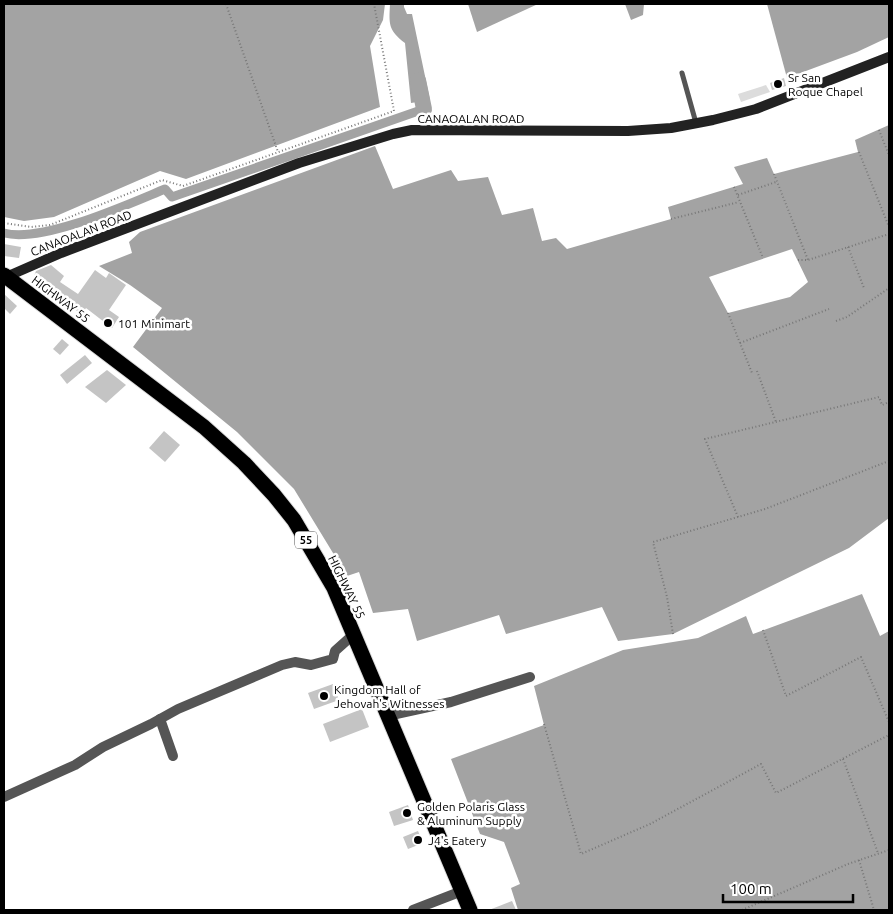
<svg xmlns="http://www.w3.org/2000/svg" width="893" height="914" font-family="Ubuntu,sans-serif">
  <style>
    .green { fill: #dcdcdc }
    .water { fill: #a3a3a3; fill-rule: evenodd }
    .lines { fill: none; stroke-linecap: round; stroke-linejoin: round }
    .canal { stroke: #a3a3a3; stroke-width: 9 }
    .river { stroke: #a3a3a3; stroke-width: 16 }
    .building { fill: #c4c4c4 }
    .highway-casing { stroke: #dbdbdb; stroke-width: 17 }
    .path { stroke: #777; stroke-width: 2; stroke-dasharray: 1 2.5; stroke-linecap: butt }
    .lane { stroke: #555; stroke-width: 5 }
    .street { stroke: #555; stroke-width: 10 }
    .secondary { stroke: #222; stroke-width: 10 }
    .highway { stroke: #000; stroke-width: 15 }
    .poi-dot { fill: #000; stroke: #fff; stroke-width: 2 }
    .labels { text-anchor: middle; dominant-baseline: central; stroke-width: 5; stroke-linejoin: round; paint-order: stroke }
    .shield { fill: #fff; stroke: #4c4c4c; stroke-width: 1 }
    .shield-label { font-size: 11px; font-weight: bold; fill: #000 }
    .poi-label { font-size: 12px; fill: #000; stroke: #fff; text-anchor: start }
    .street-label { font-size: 12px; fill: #000; stroke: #fff }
  </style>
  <rect width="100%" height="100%" fill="#fff"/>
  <polygon class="green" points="766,85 770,92 741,102 738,94"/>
  <g class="water">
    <polygon points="4,4 385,4 383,20 370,46 380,107 186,179 160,171 54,217 24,221 4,217"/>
    <path d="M390,4H404V7L407,14H412L430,100L411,103L405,43C388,30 389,24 390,4Z"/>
    <polygon points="468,4 538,4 477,32"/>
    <polygon points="625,4 644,4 643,15 631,20"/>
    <polygon points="767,4 889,4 889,37 857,52 787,78"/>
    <path d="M889,125V518L849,548L673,634L618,641L602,607L506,634L499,615L417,641L408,609L373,613L359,572L347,576L294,489L237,432L133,347L162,308L130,285L99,266L132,253L129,242L140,232L375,146L393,189L451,170L458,181L488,177L502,215L533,208L542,241L556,238L567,249L671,219L668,207L743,184L734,167L767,158L774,174L858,152L855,140ZM792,249L808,282L790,297L728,313L709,277Z"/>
    <polygon points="862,594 880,636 889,631 889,910 518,910 511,888 520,884 504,842 480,834 451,759 544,725 534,686 623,650 698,638 746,616 753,634"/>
  </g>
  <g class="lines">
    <path class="canal" d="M4,233C43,243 126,205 165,189L172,197L424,109"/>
    <polyline class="river" points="418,80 424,109"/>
  </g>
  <g class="building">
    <polygon points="784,78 786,86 772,90 770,83"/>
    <polygon points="4,244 21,247 19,258 4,256"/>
    <polygon points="51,265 64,276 60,282 78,294 95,270 106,278 109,273 126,285 109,310 119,317 112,328 86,308 82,314 66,304 36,279 34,276 36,271"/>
    <polygon points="4,294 17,306 10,314 4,308"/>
    <polygon points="62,339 69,345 60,355 53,349"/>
    <polygon points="85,355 92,363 67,384 60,375"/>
    <polygon points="107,370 126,385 106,403 85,387"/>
    <polygon points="164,431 180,445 165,462 149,448"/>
    <polygon points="333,684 339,700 314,709 308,693"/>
    <polygon points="362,709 369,727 330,742 323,724"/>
    <polygon points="408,805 413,820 394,826 389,812"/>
    <polygon points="418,831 423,843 408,849 403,837"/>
    <polygon points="512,901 516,910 489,910"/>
  </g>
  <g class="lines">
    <g class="highway-casing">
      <polyline id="highway" points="4,275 204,427 244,463 274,495 294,520 334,588 470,910"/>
    </g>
    <g class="path">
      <polyline points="226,4 278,152"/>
      <polyline points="879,130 889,155"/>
      <polyline points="859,152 889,227"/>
      <polyline points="774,174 808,260"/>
      <polyline points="734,187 763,258"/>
      <polyline points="738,195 776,182"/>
      <polyline points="671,219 739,202"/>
      <polyline points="4,223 31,227 50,225 162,180 183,186 394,111 374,4"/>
      <polyline points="848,247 864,288"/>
      <polyline points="798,260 808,260 889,234"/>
      <polyline points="728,313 752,373"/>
      <polyline points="836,321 847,317 889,288"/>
      <polyline points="740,343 829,309"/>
      <polyline points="757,371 776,422"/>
      <polyline points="738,517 705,439 879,397 882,405 889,402"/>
      <polyline points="763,630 786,696 861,657 889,722"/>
      <polyline points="673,634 667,597 653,542 765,509 889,461"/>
      <polyline points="544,724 581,854 650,824 761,764 776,793 889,735"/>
      <polyline points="843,759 878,853"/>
      <polyline points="859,860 874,910"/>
      <polyline points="742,910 848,864 889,850"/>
    </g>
    <polyline class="lane" points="682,73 696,123"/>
    <g class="street">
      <polyline points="387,716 451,702 530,677"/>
      <polyline points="160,719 173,756"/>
      <polyline points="4,797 75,765 103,747 151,724 178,709 282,665 295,662 311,665 333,659 335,651 354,634"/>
      <polyline points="413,910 462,891"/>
    </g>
    <polyline class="secondary" points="6,277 61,253 299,163 393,134 412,130 628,131 671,128 713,120 756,109 889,57"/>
    <use href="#highway" class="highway"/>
  </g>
  <g class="poi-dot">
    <circle cx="778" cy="84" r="5"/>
    <circle cx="108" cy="323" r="5"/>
    <circle cx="324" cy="696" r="5"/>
    <circle cx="407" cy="813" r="5"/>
    <circle cx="418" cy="840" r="5"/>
  </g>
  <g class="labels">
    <rect class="shield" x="295" y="531.5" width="22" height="17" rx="4"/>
    <g class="shield-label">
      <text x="306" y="540">55</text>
    </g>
    <g class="poi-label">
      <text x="788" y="77">Sr San<tspan x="788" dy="14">Roque Chapel</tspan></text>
      <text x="118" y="323">101 Minimart</text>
      <text x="334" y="689">Kingdom Hall of<tspan x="334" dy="14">Jehovah's Witnesses</tspan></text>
      <text x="417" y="806">Golden Polaris Glass<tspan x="417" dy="14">&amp; Aluminum Supply</tspan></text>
      <text x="428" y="840">J4's Eatery</text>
    </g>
    <g class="street-label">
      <text x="471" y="118">CANAOALAN ROAD</text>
      <text transform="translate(81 233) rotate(-21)">CANAOALAN ROAD</text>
      <text transform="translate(61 299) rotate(37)">HIGHWAY 55</text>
      <text transform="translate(347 587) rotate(64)">HIGHWAY 55</text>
    </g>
  </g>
  <rect width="893" height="914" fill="none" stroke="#000000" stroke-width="10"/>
  <path d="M723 894v8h130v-8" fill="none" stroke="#000000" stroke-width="2.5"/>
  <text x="730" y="894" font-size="15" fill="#000000" stroke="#ffffff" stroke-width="4" paint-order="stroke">100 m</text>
</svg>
